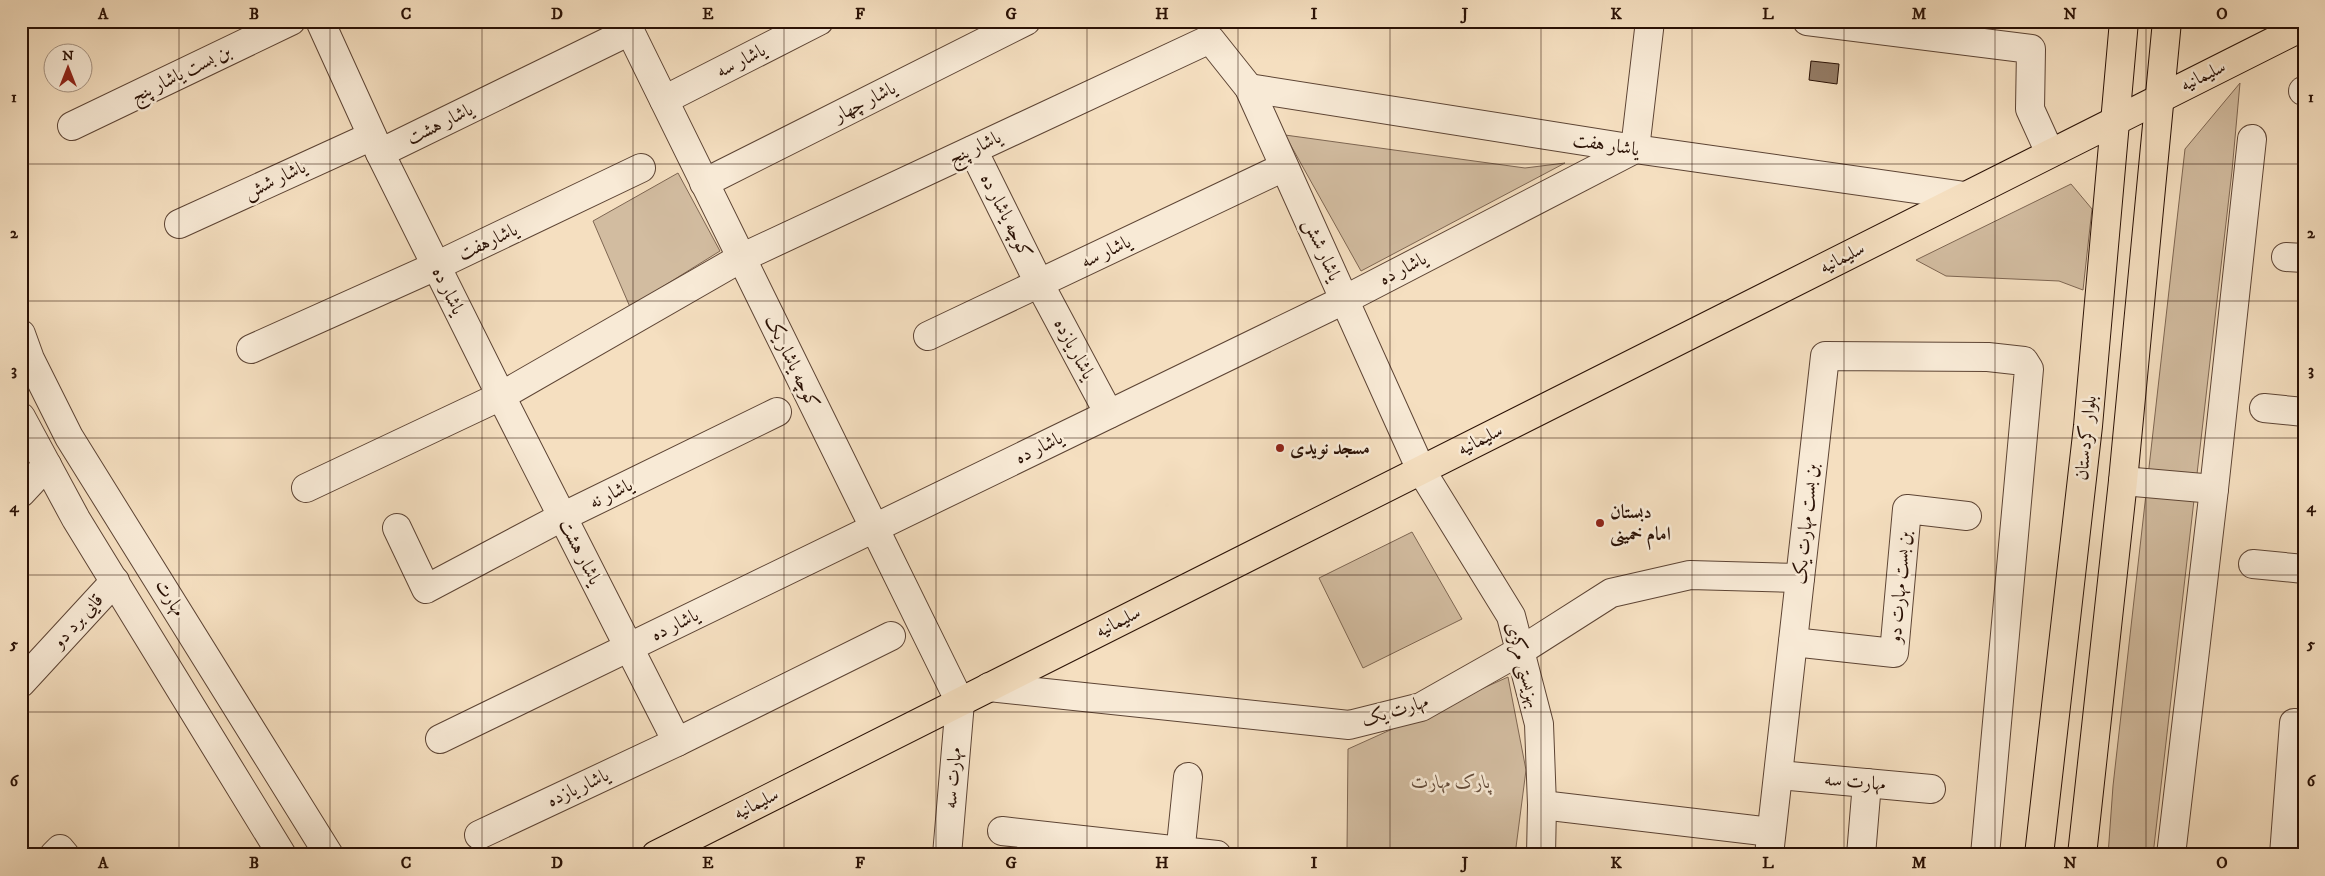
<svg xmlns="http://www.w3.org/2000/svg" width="2325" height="876" font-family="'IM FELL DW Pica',Amiri,serif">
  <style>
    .green { fill: #d2bca0; stroke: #7e6652 }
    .building { fill: #947c66; stroke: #2a1105 }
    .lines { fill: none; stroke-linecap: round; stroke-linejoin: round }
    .minor-casing { stroke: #5d4434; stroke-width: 30 }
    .major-casing { stroke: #2a1105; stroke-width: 30 }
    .minor { stroke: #f8ead6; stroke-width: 28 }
    .major { stroke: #f5dfc0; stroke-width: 28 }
    .grid { fill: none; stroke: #2a1105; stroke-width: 1; stroke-opacity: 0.55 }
    .poi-dot { fill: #8f2418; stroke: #f8ead6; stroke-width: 2 }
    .labels { text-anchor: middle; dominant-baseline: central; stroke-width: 5; stroke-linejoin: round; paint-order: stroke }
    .street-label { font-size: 19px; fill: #2a1105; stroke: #f8ead6 }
    .poi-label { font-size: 19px; font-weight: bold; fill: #2a1105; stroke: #f8ead6; text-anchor: start }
    .park-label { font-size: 19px; font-style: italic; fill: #654d3b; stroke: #f8ead6 }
    .neatline { fill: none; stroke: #2a1105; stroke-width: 2 }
    .grid-label { font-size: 16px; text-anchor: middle; font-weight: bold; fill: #2a1105 }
  </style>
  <rect width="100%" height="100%" fill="#f5dfc0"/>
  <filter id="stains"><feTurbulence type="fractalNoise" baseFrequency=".004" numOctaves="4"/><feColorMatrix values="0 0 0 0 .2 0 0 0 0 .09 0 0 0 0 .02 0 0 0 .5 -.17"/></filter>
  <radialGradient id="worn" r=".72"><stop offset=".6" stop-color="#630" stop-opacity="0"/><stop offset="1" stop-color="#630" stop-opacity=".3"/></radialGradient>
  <g class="green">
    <polygon points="2240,83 2232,171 2153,855 2108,855 2113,786 2185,149"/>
    <polygon points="1285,135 1525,168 1565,163 1361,271"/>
    <polygon points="678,173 720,251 630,307 593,221"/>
    <polygon points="2071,184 2092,209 2083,290 2059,281 1946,276 1916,260"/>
    <polygon points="1412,532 1462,619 1363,668 1319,578"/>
    <polygon points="1508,677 1526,770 1515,855 1405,855 1347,850 1348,749"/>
  </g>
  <polygon class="building" points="1811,61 1839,64 1837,84 1809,80"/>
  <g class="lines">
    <g class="minor-casing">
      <g id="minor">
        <polyline points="320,21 380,153 630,31"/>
        <polyline points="625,21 960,702 947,855"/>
        <polyline points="1807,21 2031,49 2030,109 2050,153"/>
        <polyline points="1249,88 1635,149 1965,196"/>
        <polyline points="2303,91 2304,91"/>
        <polyline points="664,100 819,21"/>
        <polyline points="72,126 291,21"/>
        <polyline points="973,150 1039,283 1109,414"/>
        <polyline points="704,183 1026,21"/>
        <polyline points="179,224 372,136"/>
        <polyline points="2286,257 2304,258"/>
        <polyline points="21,334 30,359 69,437 329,855"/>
        <polyline points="928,336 1284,167"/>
        <polyline points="251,349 436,266 641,168"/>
        <polyline points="2264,408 2304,412"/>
        <polyline points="21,417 76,519 282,855"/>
        <polyline points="2123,481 2214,489 2171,855"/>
        <polyline points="306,488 501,396 380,153"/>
        <polyline points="2214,489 2252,139"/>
        <polyline points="21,493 47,465"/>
        <polyline points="397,528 426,589 562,517 777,412"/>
        <polyline points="2253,564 2304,569"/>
        <polyline points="891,636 677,742 501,396 741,258 1210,39 1249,88 1421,470 1511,616 1539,724 1542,805 1541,855"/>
        <polyline points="1793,642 1894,653 1907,509 1967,516"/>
        <polyline points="21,683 115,581"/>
        <polyline points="989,687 1349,725 1421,707 1520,651 1611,593 1690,575 1800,578"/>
        <polyline points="440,739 1344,300 1635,149 1650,21"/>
        <polyline points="1779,775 1931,789"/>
        <polyline points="1542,805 1771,832"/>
        <polyline points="1002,831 1217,855"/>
        <polyline points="479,835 677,742"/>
        <polyline points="54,855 60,849 65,855"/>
        <polyline points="1180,855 1188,777"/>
        <polyline points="1769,855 1825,356 1988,357 2024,361 2029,369 1985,855"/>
        <polyline points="1861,855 1867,783"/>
        <polyline points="2284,855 2294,723 2304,724"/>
      </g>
    </g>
    <g class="major-casing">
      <g id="major">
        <polyline points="656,855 2304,26"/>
        <polyline points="2039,855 2088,426 2124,21"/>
        <polyline points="2082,855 2123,481 2167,21"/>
      </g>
    </g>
    <use href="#minor" class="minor"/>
    <use href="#major" class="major"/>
  </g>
  <path class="grid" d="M179,21V855M330,21V855M482,21V855M633,21V855M784,21V855M936,21V855M1087,21V855M1238,21V855M1390,21V855M1541,21V855M1692,21V855M1844,21V855M1995,21V855M2146,21V855M21,164H2304M21,301H2304M21,438H2304M21,575H2304M21,712H2304"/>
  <g class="poi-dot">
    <circle cx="1280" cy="448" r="5"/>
    <circle cx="1600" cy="523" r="5"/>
  </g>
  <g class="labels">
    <g class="street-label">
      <text transform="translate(741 61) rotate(-27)">یاشار سه</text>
      <text transform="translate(181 74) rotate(-26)">بن بست یاشار پنج</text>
      <text transform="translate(2203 76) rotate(-26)">سلیمانیه</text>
      <text transform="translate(865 102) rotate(-27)">یاشار چهار</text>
      <text transform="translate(440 124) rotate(-26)">یاشار هشت</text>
      <text transform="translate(1606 145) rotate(9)">یاشار هفت</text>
      <text transform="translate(975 148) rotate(-25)">یاشار پنج</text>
      <text transform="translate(275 180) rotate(-25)">یاشار شش</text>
      <text transform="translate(1006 216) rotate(63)">کوچه یاشار ده</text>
      <text transform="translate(488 242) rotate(-25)">یاشارهفت</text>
      <text transform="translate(1322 250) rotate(66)">یاشار شش</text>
      <text transform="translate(1106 252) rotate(-25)">یاشار سه</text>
      <text transform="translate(1842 258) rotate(-27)">سلیمانیه</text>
      <text transform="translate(1403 269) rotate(-27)">یاشار ده</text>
      <text transform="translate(448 291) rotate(64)">یاشار ده</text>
      <text transform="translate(1074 349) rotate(62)">یاشار یازده</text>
      <text transform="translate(792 362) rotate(64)">کوچه یاشار یک</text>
      <text transform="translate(2086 438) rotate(-84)">بلوار کردستان</text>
      <text transform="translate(1480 440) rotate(-27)">سلیمانیه</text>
      <text transform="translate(1039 448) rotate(-26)">یاشار ده</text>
      <text transform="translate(611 494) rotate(-26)">یاشار نه</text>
      <text transform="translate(1806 524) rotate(-84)">بن بست مهارت یک</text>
      <text transform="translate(580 552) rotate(63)">یاشار هشت</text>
      <text transform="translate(1900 587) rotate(-85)">بن بست مهارت دو</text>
      <text transform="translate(170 598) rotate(58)">مهارت</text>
      <text transform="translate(78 621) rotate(-48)">قایی برد دو</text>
      <text transform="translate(1118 622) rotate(-27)">سلیمانیه</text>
      <text transform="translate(675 625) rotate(-26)">یاشار ده</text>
      <text transform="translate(1523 665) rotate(75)">بهزیستی مرکزی</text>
      <text transform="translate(1395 711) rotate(-17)">مهارت یک</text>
      <text transform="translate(953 778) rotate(-85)">مهارت سه</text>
      <text transform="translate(1855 782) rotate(5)">مهارت سه</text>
      <text transform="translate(578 788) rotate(-25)">یاشار یازده</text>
      <text transform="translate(756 804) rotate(-27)">سلیمانیه</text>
    </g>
    <g class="poi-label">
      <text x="1290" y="448">مسجد نویدی</text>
      <text x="1610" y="512">دبستان<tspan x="1610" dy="22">امام خمینی</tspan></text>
    </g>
    <g class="park-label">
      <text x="1451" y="782">پارک مهارت</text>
    </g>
  </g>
  <rect width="2325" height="876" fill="none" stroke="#f5dfc0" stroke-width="55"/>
  <g transform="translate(68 68)"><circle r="24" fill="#f8ead6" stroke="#a69382"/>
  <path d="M0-4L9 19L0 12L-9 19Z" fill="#8f2418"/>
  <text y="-8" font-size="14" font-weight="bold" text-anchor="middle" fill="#2a1105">N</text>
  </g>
  <rect x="28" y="28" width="2270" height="820" class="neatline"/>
  <g class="grid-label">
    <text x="103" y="19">A</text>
    <text x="254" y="19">B</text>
    <text x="406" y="19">C</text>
    <text x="557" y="19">D</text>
    <text x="708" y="19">E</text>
    <text x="860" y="19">F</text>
    <text x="1011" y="19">G</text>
    <text x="1162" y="19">H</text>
    <text x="1314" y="19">I</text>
    <text x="1465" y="19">J</text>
    <text x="1616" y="19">K</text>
    <text x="1768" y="19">L</text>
    <text x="1919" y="19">M</text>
    <text x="2070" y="19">N</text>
    <text x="2222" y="19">O</text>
    <text x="14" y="102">1</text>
    <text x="2311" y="102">1</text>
    <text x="14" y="238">2</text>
    <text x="2311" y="238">2</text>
    <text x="14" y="375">3</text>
    <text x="2311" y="375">3</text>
    <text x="14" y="512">4</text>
    <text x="2311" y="512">4</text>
    <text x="14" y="649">5</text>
    <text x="2311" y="649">5</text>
    <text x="14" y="786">6</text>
    <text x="2311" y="786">6</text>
    <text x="103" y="868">A</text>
    <text x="254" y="868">B</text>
    <text x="406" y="868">C</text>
    <text x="557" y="868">D</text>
    <text x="708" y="868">E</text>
    <text x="860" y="868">F</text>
    <text x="1011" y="868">G</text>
    <text x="1162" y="868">H</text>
    <text x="1314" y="868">I</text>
    <text x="1465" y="868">J</text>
    <text x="1616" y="868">K</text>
    <text x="1768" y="868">L</text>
    <text x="1919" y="868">M</text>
    <text x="2070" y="868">N</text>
    <text x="2222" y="868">O</text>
  </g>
  <rect width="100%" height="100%" filter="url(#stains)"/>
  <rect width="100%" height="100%" fill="url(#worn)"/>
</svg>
